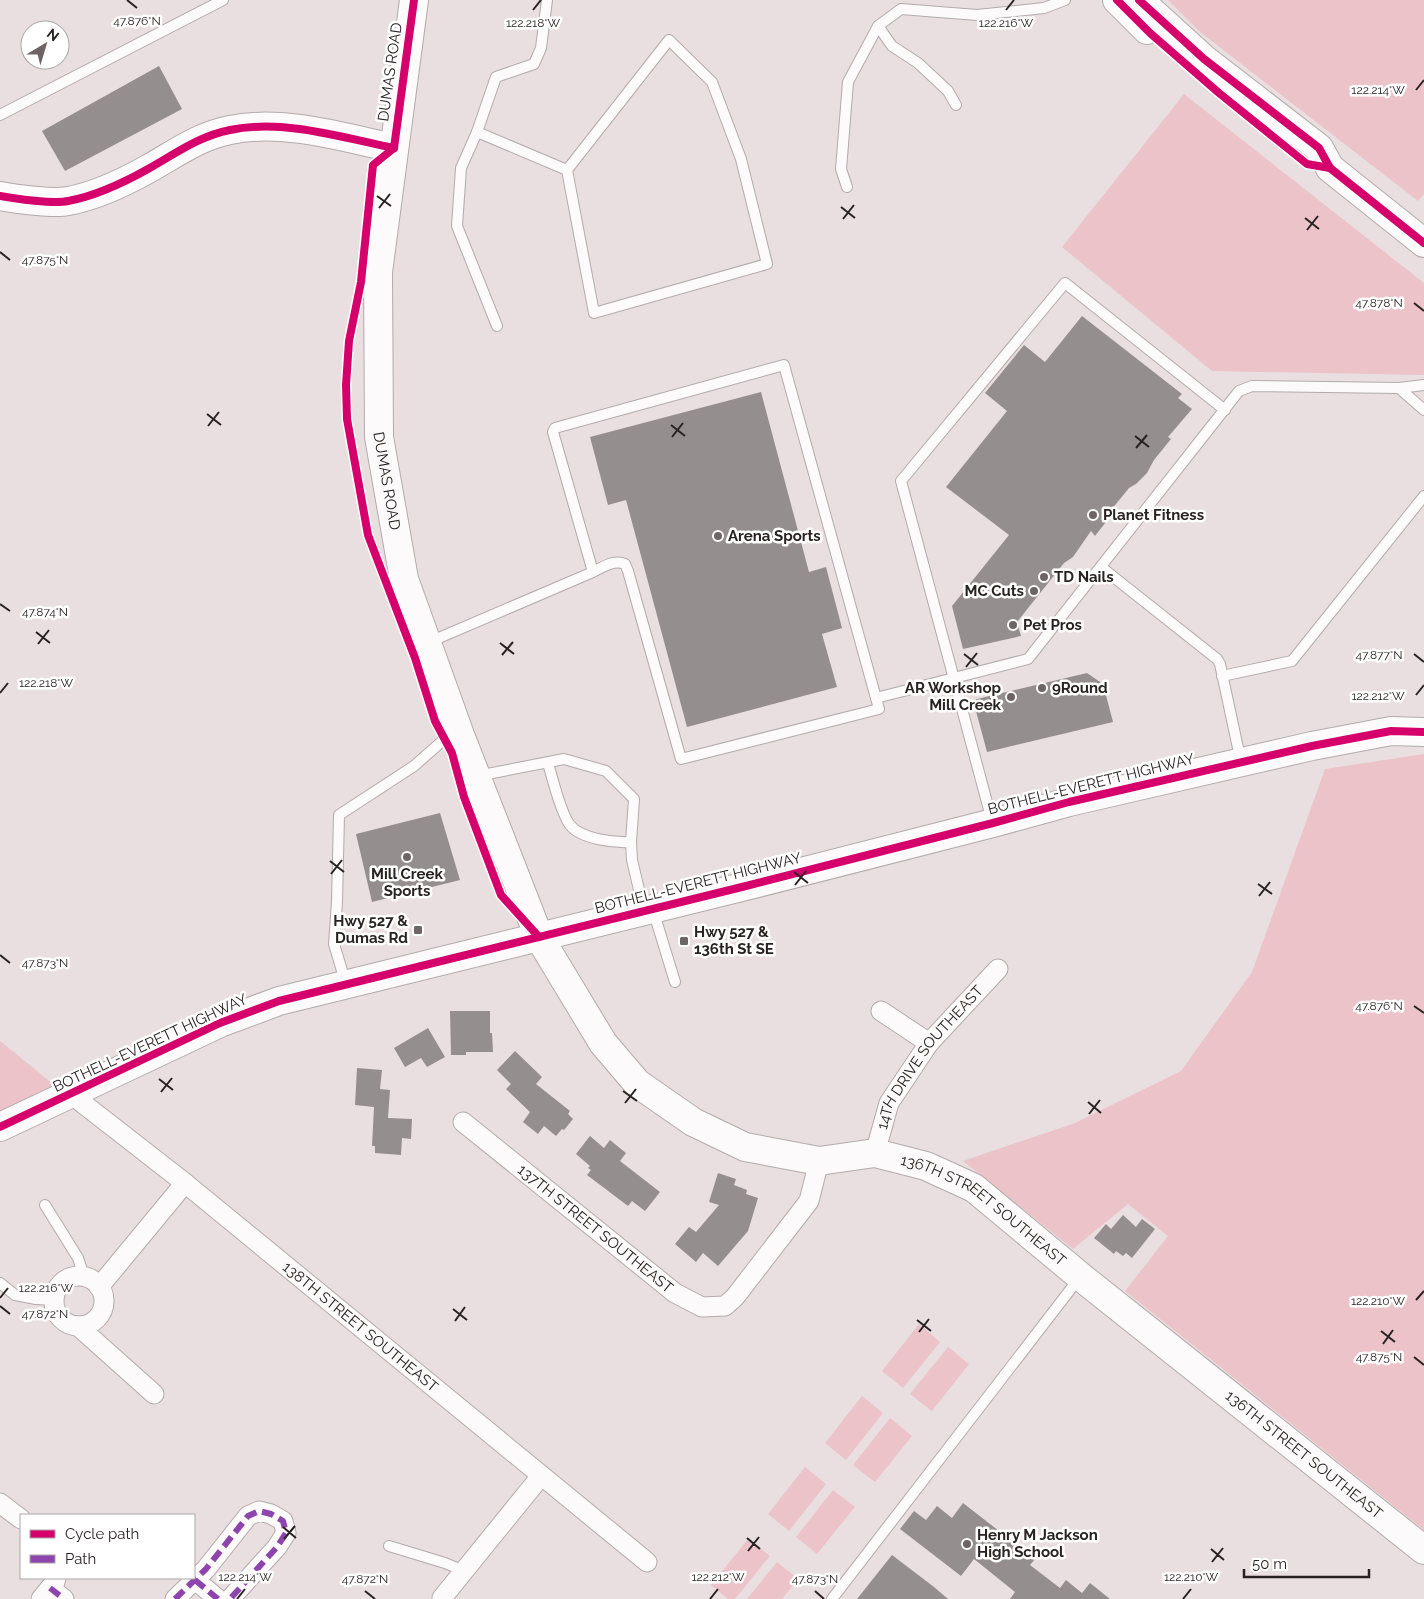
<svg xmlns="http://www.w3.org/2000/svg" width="1424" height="1599" font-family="Raleway,sans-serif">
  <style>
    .green { fill: #ebc3c9 }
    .building { fill: #958e8e }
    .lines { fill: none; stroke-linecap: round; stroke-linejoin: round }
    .lane-casing { stroke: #b3aaab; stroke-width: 12 }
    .street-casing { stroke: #b3aaab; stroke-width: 21 }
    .secondary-casing { stroke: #b3aaab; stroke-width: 30 }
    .primary-casing { stroke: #b3aaab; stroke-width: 30 }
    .lane { stroke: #fcfafa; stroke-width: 10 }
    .street { stroke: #fcfafa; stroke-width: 19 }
    .secondary { stroke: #fcfafa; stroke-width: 28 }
    .primary { stroke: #fcfafa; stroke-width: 28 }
    .quiet { stroke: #8e44ad; stroke-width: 6; stroke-dasharray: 12 6; stroke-linecap: butt }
    .cycleway-casing { stroke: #fff; stroke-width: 11 }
    .cycleway { stroke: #d6006c; stroke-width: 8 }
    .ticks { fill: none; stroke: #292223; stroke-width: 2 }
    .poi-dot { fill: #6d6465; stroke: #fff; stroke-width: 2 }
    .labels { text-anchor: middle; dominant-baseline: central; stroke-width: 5; stroke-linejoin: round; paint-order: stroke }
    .street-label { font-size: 15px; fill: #292223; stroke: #fff }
    .poi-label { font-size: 15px; font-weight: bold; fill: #292223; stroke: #fff; text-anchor: start }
    .ticks-label { font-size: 12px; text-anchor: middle; fill: #292223; stroke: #fff; stroke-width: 5; stroke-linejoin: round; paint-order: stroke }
  </style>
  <rect width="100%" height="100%" fill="#eadfe0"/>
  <g class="green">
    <polygon points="1168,0 1424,0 1424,194 1418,201 1200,32"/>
    <polygon points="1184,94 1424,283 1424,375 1212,371 1062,247"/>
    <polygon points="1424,754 1424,1530 1125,1291 1168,1236 1128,1204 1073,1249 963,1161 1075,1123 1181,1071 1252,972 1325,769"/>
    <polygon points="0,1041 63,1092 0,1121"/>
    <polygon points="919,1324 940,1342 903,1388 882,1371"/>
    <polygon points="948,1347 969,1364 932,1411 910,1394"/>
    <polygon points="862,1396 883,1413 846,1460 825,1443"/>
    <polygon points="890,1418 912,1436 875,1482 853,1465"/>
    <polygon points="805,1467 826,1484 789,1531 768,1514"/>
    <polygon points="833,1490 855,1507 817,1554 796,1537"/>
    <polygon points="748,1539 770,1556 735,1599 728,1599 711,1585"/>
    <polygon points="777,1562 798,1579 782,1599 747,1599"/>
  </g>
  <g class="building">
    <polygon points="159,66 182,109 65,171 42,131"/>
    <polygon points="1082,316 1182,394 1178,398 1192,409 1168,437 1171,439 1154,460 1147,473 1136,484 1129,488 1107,515 1109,518 1095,536 1091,531 1073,557 1064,563 1017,622 1021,636 963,649 952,606 1009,535 946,487 1007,411 985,393 1024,345 1045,362"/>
    <polygon points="761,392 809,572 826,567 842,628 822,634 837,687 687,727 626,500 608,505 590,437"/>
    <polygon points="1087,673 1103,684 1113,722 987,752 973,700"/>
    <polygon points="440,813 460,880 372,902 356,834"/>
    <polygon points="450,1011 490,1011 490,1033 492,1033 493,1052 466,1052 466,1055 451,1055"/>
    <polygon points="428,1028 445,1057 427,1067 421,1058 405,1067 394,1048"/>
    <polygon points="515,1051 542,1077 536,1084 570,1111 568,1114 573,1119 564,1130 562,1129 556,1136 544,1126 538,1134 523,1122 530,1112 506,1089 511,1084 497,1070"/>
    <polygon points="357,1068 382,1070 380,1089 390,1090 388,1118 412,1119 411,1139 402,1138 401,1155 375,1153 375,1146 372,1146 374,1107 355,1105"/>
    <polygon points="590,1136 604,1148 610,1140 626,1153 620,1161 660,1192 645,1211 632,1201 628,1206 587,1175 591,1170 588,1168 590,1166 576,1154"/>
    <polygon points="718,1173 736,1179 734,1185 747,1190 746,1194 758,1198 748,1231 718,1266 703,1253 696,1262 675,1244 689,1227 696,1232 719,1205 709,1202"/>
    <polygon points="1123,1215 1136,1227 1142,1219 1155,1229 1132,1258 1126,1253 1123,1256 1116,1251 1114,1254 1094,1238 1106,1224 1111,1229"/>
    <polygon points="963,1503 1035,1559 1030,1565 1060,1588 1066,1580 1082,1593 1090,1583 1110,1599 1010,1599 1015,1592 974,1559 961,1576 900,1529 914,1511 926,1520 937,1506 952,1518"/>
    <polygon points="892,1555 934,1587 948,1599 857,1599"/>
  </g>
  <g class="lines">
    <g class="lane-casing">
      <g id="lane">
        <polyline points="956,105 948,91 918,63 892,46 878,26 901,9 977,15 1044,8 1065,0"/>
        <polyline points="0,115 223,0"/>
        <polyline points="477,132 567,170 669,40 712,82 741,159 767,264 594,313 567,170"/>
        <polyline points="847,187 841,169 848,82 878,26"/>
        <polyline points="497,326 457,226 461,168 477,132 496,77 534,64 541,48 547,0"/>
        <polyline points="1399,388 1424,385"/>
        <polyline points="1101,567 1217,659 1220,664 1241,762"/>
        <path d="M427,643L593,572C603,567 614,559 625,564L628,571L681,759L879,709L784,365L555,428L553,432L593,572"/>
        <polyline points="1222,676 1292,661 1424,496"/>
        <polyline points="876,698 1028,659 1239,391 1252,386 1399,388 1424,410"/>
        <path d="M548,763C552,777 561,814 570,825C581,839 614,843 631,842"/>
        <polyline points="477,776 564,759 606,771 634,799 631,842 632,860 644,911"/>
        <polyline points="992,821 901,481 1065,283 1225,410"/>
        <polyline points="653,910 675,982"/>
        <polyline points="346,984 334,944 337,902 339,815 414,766 456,729"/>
        <polyline points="45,1205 78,1258 81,1267 82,1277"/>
        <polyline points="0,1283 15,1295 36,1299 54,1300"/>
        <polyline points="389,1546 445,1563 464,1571"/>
        <polyline points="832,1599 1080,1277"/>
      </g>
    </g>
    <g class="street-casing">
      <g id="street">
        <polyline points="881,1011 929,1043"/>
        <path id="s1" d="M72,1095L185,1183L647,1562"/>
        <path id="s2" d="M463,1122L675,1293L702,1307L725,1306L735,1297L809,1201L819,1161"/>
        <path id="s3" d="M875,1153L889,1103L929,1043L998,969"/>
        <circle cx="79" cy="1301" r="25"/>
        <polyline points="99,1287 185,1183"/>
        <polyline points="78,1326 154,1394"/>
        <polyline points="0,1503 21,1519"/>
        <polyline points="195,1580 218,1599"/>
        <polyline points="50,1588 64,1599"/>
        <polyline points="442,1598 541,1476"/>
        <polyline points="41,1599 55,1582 56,1578"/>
        <polyline points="175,1599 206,1569 248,1516 259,1511 271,1514 283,1521 286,1533 277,1547 230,1599"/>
      </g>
    </g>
    <g class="secondary-casing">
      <g id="secondary">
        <path id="s4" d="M414,0L378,272L379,437L404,579L460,735L539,937L603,1043L637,1083L693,1122L745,1147L819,1161L875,1153L926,1166L974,1188L1081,1277L1424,1550"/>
        <path d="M0,196C15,199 54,204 68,201C96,196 123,183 148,169C175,154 199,136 230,130C283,119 341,137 394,148"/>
      </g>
    </g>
    <g class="primary-casing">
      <g id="primary">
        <polyline points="1117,0 1147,30"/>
        <polyline points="1139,0 1204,59 1319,148 1330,168 1424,243"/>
        <polyline points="0,1127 220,1023 279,1001 746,886 993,823 1069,802 1312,746 1391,731 1424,732"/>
      </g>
    </g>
    <use href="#lane" class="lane"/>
    <use href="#street" class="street"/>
    <use href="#secondary" class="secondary"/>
    <use href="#primary" class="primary"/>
    <g class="quiet">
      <polyline points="195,1580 218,1599"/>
      <polyline points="50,1588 64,1599"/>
      <polyline points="175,1599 206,1569 248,1516 259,1511 271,1514 283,1521 286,1533 277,1547 230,1599"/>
    </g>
    <g class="cycleway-casing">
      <g id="cycleway">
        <polyline points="1117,0 1150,33 1219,93 1307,164 1330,168"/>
        <polyline points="1139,0 1204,59 1319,148 1330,168 1424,243"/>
        <polyline points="394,148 373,165 361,282 349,341 346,385 347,419 368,535 415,658 435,721 452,753 464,797 501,895 539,937"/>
        <polyline points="394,148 414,0"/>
        <path d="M0,196C15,199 54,204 68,201C96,196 123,183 148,169C175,154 199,136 230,130C283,119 341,137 394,148"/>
        <polyline points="0,1127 220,1023 279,1001 746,886 993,823 1069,802 1312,746 1391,731 1424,732"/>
      </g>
    </g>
    <use href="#cycleway" class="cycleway"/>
  </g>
  <path class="ticks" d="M127,0L137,8M533,10L541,0M1006,10L1014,0M1416,90L1424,80M377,196L391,206M841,207L855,218M379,208L390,194M1305,218L1319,229M843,219L854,205M1307,230L1318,216M0,252L10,260M1414,303L1424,311M207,414L221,425M671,425L685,436M208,426L219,412M1135,436L1149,447M672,437L683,423M1136,448L1147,435M0,604L10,611M36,632L50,643M500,643L514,654M38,644L49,630M964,654L978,665M1414,654L1424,662M502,655L513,642M966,667L977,653M0,693L8,683M1416,695L1424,685M330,861L344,872M794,872L808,883M331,874L342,860M1258,884L1272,894M795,885L806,871M1259,896L1270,882M0,955L10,963M1414,1006L1424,1013M159,1079L173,1090M623,1091L637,1101M161,1092L172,1078M1088,1102L1101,1113M625,1103L636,1089M1089,1114L1100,1100M0,1298L8,1288M1416,1300L1424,1291M0,1306L10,1314M453,1309L467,1320M917,1320L931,1331M455,1321L465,1307M1381,1331L1395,1342M919,1332L929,1319M1383,1344L1393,1330M1414,1357L1424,1365M283,1527L296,1538M747,1538L760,1549M284,1539L295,1526M1211,1549L1224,1560M748,1551L759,1537M1212,1562L1223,1548M365,1591L375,1599M815,1591L824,1599M237,1599L245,1589M710,1599L718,1589M1183,1599L1191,1589"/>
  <g class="poi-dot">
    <circle cx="1093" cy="515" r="5"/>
    <circle cx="718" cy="536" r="5"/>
    <circle cx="1044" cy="577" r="5"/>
    <circle cx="1034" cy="591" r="5"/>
    <circle cx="1013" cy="625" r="5"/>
    <circle cx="1042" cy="688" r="5"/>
    <circle cx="1011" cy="697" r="5"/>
    <circle cx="407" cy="857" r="5"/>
    <rect x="413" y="925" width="10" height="10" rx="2.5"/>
    <rect x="679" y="936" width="10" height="10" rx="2.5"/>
    <circle cx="967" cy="1544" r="5"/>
  </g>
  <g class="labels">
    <g class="street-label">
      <text transform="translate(390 72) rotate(-82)">DUMAS ROAD</text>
      <text stroke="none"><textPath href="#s4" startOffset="484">DUMAS ROAD</textPath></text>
      <text transform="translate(1091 784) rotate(-14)">BOTHELL-EVERETT HIGHWAY</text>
      <text transform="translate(698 883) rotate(-14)">BOTHELL-EVERETT HIGHWAY</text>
      <text transform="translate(150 1043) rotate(-25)">BOTHELL-EVERETT HIGHWAY</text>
      <text stroke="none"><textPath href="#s3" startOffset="112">14TH DRIVE SOUTHEAST</textPath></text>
      <text stroke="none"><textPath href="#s4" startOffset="1525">136TH STREET SOUTHEAST</textPath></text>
      <text stroke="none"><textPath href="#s2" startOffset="170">137TH STREET SOUTHEAST</textPath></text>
      <text stroke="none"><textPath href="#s1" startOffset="370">138TH STREET SOUTHEAST</textPath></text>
      <text stroke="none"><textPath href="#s4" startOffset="1930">136TH STREET SOUTHEAST</textPath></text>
    </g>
    <g class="poi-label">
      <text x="1103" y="515">Planet Fitness</text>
      <text x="728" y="536">Arena Sports</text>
      <text x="1054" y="577">TD Nails</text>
      <text x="1024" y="591" text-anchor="end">MC Cuts</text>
      <text x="1023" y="625">Pet Pros</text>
      <text x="1001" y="688" text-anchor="end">AR Workshop<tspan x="1001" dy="17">Mill Creek</tspan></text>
      <text x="1052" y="688">9Round</text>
      <text x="407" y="874" text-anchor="middle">Mill Creek<tspan x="407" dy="17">Sports</tspan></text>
      <text x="408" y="921" text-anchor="end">Hwy 527 &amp;<tspan x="408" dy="17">Dumas Rd</tspan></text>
      <text x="694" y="932">Hwy 527 &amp;<tspan x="694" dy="17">136th St SE</tspan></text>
      <text x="977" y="1535">Henry M Jackson<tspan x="977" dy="17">High School</tspan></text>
    </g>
  </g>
  <g class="ticks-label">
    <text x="137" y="25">47.876°N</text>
    <text x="1006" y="27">122.216°W</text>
    <text x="533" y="27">122.218°W</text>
    <text x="1378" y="94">122.214°W</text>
    <text x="45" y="264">47.875°N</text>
    <text x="1379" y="307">47.878°N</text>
    <text x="45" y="616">47.874°N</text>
    <text x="1379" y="659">47.877°N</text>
    <text x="46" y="687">122.218°W</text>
    <text x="1378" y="700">122.212°W</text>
    <text x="45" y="967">47.873°N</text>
    <text x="1379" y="1010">47.876°N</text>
    <text x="46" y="1292">122.216°W</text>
    <text x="1378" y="1305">122.210°W</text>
    <text x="45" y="1318">47.872°N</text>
    <text x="1379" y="1361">47.875°N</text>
    <text x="245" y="1581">122.214°W</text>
    <text x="718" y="1581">122.212°W</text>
    <text x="1191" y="1581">122.210°W</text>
    <text x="365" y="1583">47.872°N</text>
    <text x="815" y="1583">47.873°N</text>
  </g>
  <rect x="20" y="1514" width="175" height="65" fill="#ffffff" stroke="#a9a7a7"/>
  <rect x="30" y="1530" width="25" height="8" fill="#d6006c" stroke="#a9a7a7"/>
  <text x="65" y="1539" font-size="15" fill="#292223">Cycle path</text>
  <rect x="30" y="1555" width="25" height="8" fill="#8e44ad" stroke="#a9a7a7"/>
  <text x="65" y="1564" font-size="15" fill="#292223">Path</text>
  <g transform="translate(45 45) rotate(38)"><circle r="24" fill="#ffffff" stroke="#a9a7a7"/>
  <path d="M0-4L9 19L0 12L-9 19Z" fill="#6d6465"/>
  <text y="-8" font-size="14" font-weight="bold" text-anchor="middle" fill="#292223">N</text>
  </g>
  <path d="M1244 1569v8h125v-8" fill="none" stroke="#292223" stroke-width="2.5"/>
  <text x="1252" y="1569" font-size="15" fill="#292223" stroke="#ffffff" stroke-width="4" paint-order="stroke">50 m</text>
</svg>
